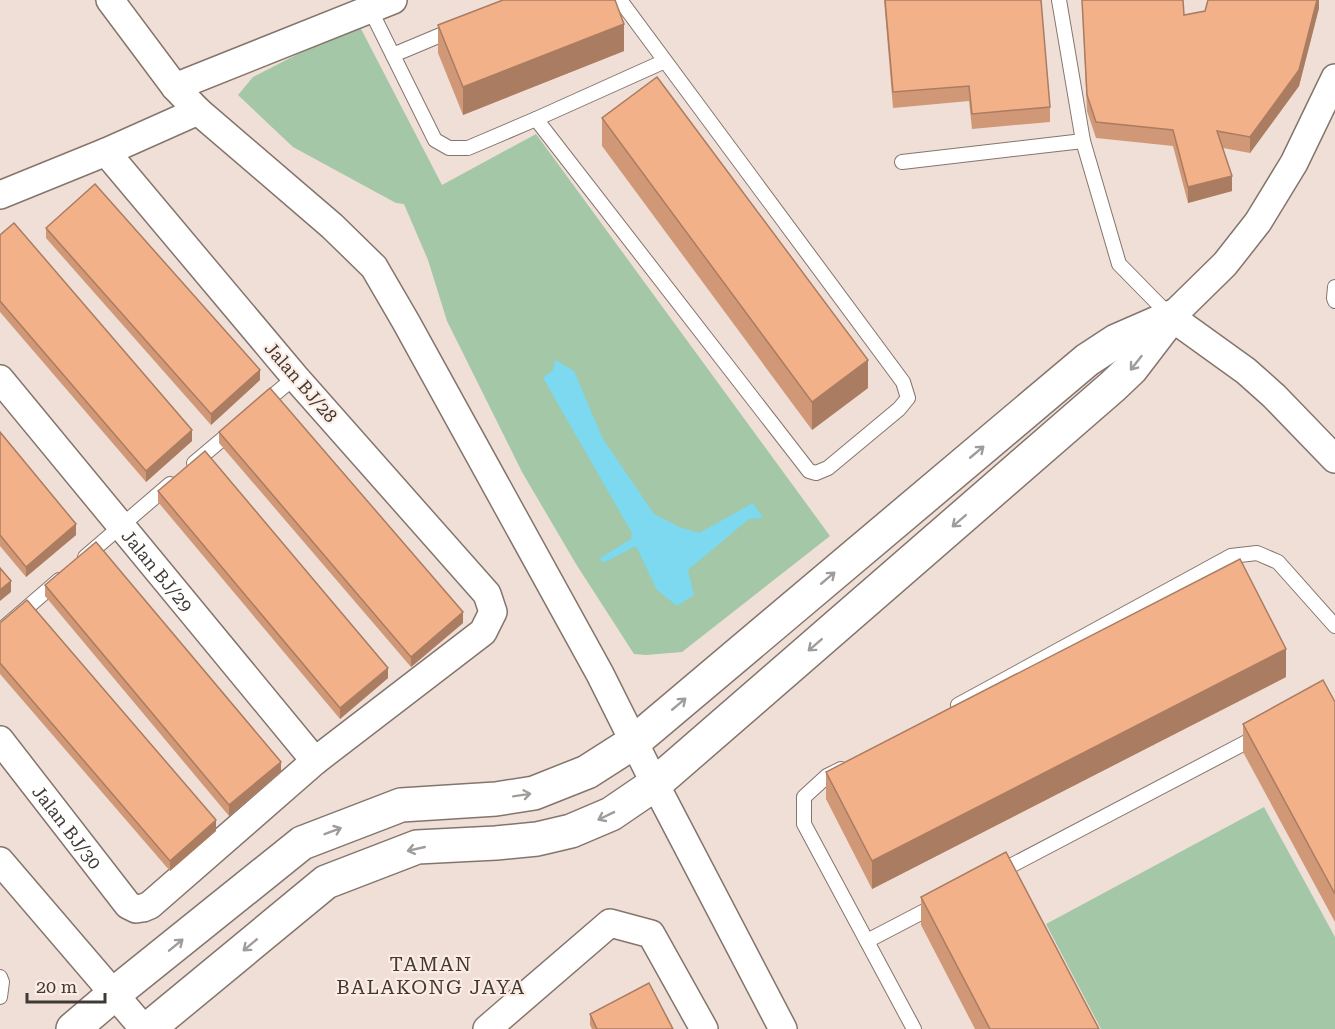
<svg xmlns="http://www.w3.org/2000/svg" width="1335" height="1029" font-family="'Roboto Serif',serif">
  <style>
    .green { fill: #a3c7a7 }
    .water { fill: #7cd9f0 }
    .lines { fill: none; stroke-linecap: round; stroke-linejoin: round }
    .service-casing { stroke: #84756c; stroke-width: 16 }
    .minor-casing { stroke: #84756c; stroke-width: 30 }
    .tertiary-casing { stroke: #84756c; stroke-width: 36 }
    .service { stroke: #fff; stroke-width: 14 }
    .minor { stroke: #fff; stroke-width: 27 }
    .tertiary { stroke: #fff; stroke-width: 33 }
    .wall { fill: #d19877 }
    .shaded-wall { fill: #aa7c61 }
    .building { fill: #f3b18a; stroke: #aa7c61; stroke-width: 1.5 }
    .oneway { stroke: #a09c9a }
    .labels { text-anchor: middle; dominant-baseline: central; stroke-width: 4.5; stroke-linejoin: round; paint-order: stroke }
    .street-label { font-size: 18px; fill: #403a36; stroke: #fdece3 }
    .neighbourhood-label { font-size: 20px; letter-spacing: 1.5px; fill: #403a36; stroke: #fdece3 }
  </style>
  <rect width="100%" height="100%" fill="#f0dfd6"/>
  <g class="green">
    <polygon points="359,25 442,185 536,134 830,536 682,652 646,655 634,654 576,564 522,472 447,321 428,260 404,204 396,203 293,147 238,95 253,77 333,36"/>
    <polygon points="1264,807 1335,937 1335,1029 1101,1029 1046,924"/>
  </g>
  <polygon class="water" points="555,360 574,371 603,439 654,514 679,527 699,533 753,503 763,518 749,519 688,570 694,595 677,606 657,590 636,546 603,563 600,558 631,539 632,533 543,378 553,370"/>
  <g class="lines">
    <g class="service-casing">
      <g id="service">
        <polyline points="1059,0 1083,141 1119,264 1171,317"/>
        <polyline points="370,9 435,140 449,148 468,148 536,119 665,61"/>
        <polyline points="393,55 455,29"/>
        <polyline points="536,119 809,471 816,473 828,468 899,409 908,398 903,382 620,0"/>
        <polyline points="902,162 1083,141"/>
        <polyline points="1335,287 1334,298 1335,301"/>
        <polyline points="262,405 295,377"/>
        <polyline points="194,463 232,431"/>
        <polyline points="85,557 170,484"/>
        <polyline points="0,631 59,580"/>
        <polyline points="958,705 1231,556 1257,553 1278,562 1335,626"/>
        <polyline points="841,769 827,776 804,797 804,824 914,1029"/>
        <polyline points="999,872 1258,736"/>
        <polyline points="867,941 936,905"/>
        <polyline points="0,977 2,982 0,997"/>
      </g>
    </g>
    <g class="minor-casing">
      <g id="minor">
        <polyline points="110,0 175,87 198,111 332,226 374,267 406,322 600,674 655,784 783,1029"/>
        <polyline points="1335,78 1294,163 1258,222 1225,264 1171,317 1246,371 1274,396 1335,459"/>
        <polyline points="175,87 393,0"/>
        <polyline points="0,195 106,152 198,111"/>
        <path id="s1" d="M0,379L315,761"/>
        <path id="s2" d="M0,740L128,905L136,909L143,908L150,905L315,761L483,632L493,612L487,594L295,377L106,152"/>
        <polyline points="0,861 144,1029"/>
        <polyline points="487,1029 610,923 651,934 704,1029"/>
      </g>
    </g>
    <g class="tertiary-casing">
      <g id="tertiary">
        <polyline points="73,1029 114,994 302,843 401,805 496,799 534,793 587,772 634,742 1087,360 1116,341 1171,317"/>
        <polyline points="148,1029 326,882 417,847 496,843 537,839 571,831 611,814 655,784 1112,387 1131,369 1170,318"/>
      </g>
    </g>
    <use href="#service" class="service"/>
    <use href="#minor" class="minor"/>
    <use href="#tertiary" class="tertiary"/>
  </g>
  <g class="wall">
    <polygon points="884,0 1041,0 1050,107 1050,122 972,129 969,101 893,108"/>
    <polygon points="1082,0 1183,0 1184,15 1319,0 1319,8 1299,86 1250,153 1223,148 1232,191 1188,203 1173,146 1096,138 1087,111"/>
    <polygon points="438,25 624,51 463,115 438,53"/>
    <polygon points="602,118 868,388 812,430 602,146"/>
    <polygon points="46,228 260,380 211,425 46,238"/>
    <polygon points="0,235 192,441 146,482 0,312"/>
    <polygon points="0,432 76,535 26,577 0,546"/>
    <polygon points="219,432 463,623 411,667 219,443"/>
    <polygon points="158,491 388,678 340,719 158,502"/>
    <polygon points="45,585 281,772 229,816 45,596"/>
    <polygon points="0,623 216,831 170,871 0,674"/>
    <polygon points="1286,677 872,889 826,799 826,772"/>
    <polygon points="1335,702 1335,922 1243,752 1243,724"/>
    <polygon points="921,897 1099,1029 975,1029 921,925"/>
    <polygon points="590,1014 673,1029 592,1029 590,1025"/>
  </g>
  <g class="shaded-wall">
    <polygon points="1317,0 1319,0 1319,8 1299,86 1250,153 1250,137"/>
    <polygon points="624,24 624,51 463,115 463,87"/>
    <polygon points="1232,176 1232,191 1188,203 1188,187"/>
    <polygon points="868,360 868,388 812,430 812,402"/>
    <polygon points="260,370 260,380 211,425 211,414"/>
    <polygon points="192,430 192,441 146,482 146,471"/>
    <polygon points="76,524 76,535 26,577 26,567"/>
    <polygon points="11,581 11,592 0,601 0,590"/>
    <polygon points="463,612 463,623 411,667 411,657"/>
    <polygon points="1286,649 1286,677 872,889 872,861"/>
    <polygon points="388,668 388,678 340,719 340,708"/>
    <polygon points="281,762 281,772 229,816 229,805"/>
    <polygon points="216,820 216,831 170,871 170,861"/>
  </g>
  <g class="building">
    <polygon points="503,0 615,0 624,24 463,87 438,25"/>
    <polygon points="885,0 1041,0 1050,107 972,114 969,86 893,92"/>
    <polygon points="1082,0 1183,0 1184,15 1205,11 1208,0 1317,0 1299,70 1250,137 1217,131 1232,176 1188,187 1173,130 1096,122 1087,95"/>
    <polygon points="657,77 868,360 812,402 602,118"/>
    <polygon points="95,184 260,370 211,414 46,228"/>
    <polygon points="14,223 192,430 146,471 0,301 0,235"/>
    <polygon points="270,388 463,612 411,657 219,432"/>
    <polygon points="0,432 76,524 26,567 0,535"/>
    <polygon points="205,451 388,668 340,708 158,491"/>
    <polygon points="96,542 281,762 229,805 45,585"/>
    <polygon points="1240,559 1286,649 872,861 826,772"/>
    <polygon points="0,568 11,581 0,590"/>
    <polygon points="27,600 216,820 170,861 0,663 0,623"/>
    <polygon points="1323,680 1335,702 1335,894 1243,724"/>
    <polygon points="1006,852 1099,1029 990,1029 921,897"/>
    <polygon points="649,983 673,1029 597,1029 590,1014"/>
  </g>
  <defs><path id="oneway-shaft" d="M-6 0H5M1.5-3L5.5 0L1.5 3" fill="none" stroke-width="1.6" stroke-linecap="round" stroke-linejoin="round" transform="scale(1.5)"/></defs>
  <g class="oneway">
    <use href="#oneway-shaft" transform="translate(1136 363) rotate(128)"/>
    <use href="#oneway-shaft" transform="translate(977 452) rotate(-40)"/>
    <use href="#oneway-shaft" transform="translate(959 521) rotate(139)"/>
    <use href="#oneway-shaft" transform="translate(828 578) rotate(-40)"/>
    <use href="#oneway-shaft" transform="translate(815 645) rotate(139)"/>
    <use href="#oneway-shaft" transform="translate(679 704) rotate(-40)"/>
    <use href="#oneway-shaft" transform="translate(522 795) rotate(-9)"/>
    <use href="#oneway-shaft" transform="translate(606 816) rotate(154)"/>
    <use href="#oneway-shaft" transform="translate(333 831) rotate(-21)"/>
    <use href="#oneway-shaft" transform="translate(416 849) rotate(167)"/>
    <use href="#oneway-shaft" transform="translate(176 945) rotate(-39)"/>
    <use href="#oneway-shaft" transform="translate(250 945) rotate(140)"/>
  </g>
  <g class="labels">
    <g class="street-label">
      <text transform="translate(301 382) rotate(49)">Jalan BJ/28</text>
      <text stroke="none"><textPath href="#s1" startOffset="248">Jalan BJ/29</textPath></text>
      <text stroke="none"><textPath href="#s2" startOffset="110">Jalan BJ/30</textPath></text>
    </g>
    <g class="neighbourhood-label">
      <text x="431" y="964">TAMAN<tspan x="431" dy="23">BALAKONG JAYA</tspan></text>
    </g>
  </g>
  <path d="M27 993v9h78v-9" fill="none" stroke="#403a36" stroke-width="3"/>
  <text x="36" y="993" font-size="18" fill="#403a36" stroke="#fdece3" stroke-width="4.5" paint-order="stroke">20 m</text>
</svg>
